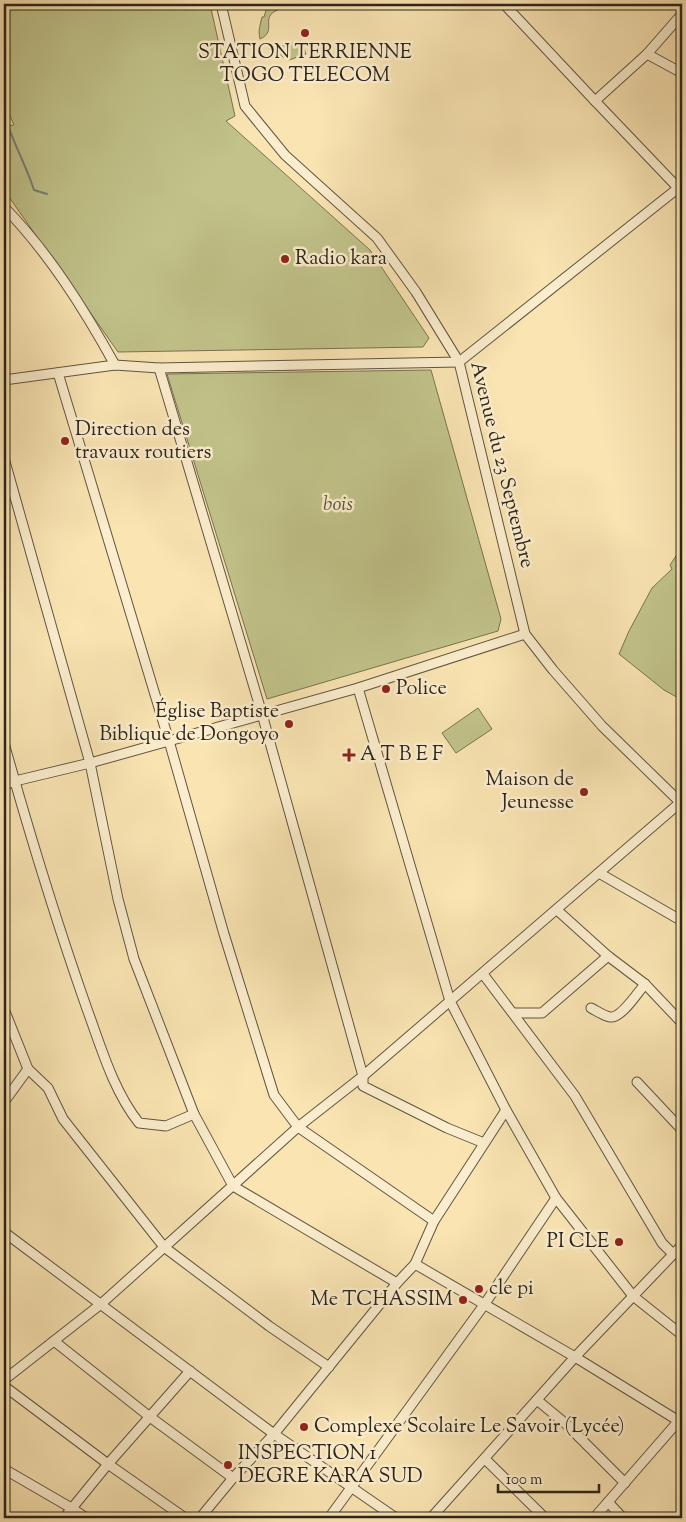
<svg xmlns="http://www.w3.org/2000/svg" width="686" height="1522" font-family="'Sorts Mill Goudy',serif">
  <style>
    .green { fill: #c1c38a; stroke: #777452 }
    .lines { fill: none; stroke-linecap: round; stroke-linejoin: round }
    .stream { stroke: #748079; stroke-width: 2 }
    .minor-casing { stroke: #605541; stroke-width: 11 }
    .minor { stroke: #fbedcd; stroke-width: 9 }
    .poi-dot { fill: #8f2418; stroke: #fbedcd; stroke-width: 2 }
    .labels { text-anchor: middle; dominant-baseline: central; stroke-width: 5; stroke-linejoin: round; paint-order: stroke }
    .poi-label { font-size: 20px; fill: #2d251b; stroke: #fbedcd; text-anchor: start }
    .street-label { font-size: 20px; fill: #2d251b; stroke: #fbedcd }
    .park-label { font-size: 20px; font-style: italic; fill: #59543c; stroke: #fbedcd }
  </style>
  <rect width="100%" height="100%" fill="#f9e4b2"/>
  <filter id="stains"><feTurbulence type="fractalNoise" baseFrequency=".004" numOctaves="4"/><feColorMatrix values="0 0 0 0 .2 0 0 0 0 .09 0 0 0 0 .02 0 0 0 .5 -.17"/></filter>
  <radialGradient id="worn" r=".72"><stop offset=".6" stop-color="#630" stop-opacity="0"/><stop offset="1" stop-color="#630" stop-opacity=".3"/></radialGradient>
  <g class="green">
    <polygon points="4,4 210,4 235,116 226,121 370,250 429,338 423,347 118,352 4,190 4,126 14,125 4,102"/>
    <path d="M268,4L286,5L284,8C255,15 280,30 260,39C258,32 260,25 262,17H264Z"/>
    <polygon points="301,41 306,54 289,60 269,49 272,44 274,48"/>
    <polygon points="431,370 501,619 498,631 267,699 167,374"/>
    <polygon points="682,547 682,700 664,690 619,654 629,631 652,588 672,569 670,565"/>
    <polygon points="478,708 492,729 456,753 442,733"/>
  </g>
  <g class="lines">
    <path class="stream" d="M4,118C8,124 9,130 12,136C19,154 28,171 34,190L47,194"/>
    <g class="minor-casing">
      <g id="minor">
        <polyline points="221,4 245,106 285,155 377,238 416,292 459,362 525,634 553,670 602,726 682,804"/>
        <polyline points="504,4 595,101 682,192"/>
        <polyline points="647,54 682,73"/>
        <polyline points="595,101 647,54 682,14"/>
        <path d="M4,207C49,253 84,309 115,365"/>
        <polyline points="159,368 262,714 363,1076 363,1086 447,1128 484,1143"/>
        <polyline points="58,373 169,741 224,934 274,1095 298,1127 434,1221"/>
        <polyline points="4,380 115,365 159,368 459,362 682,185"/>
        <polyline points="4,458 90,763 118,899 134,959 194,1114 233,1186 397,1283"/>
        <polyline points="358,688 450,1001 506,1110 556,1198 633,1296 682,1335"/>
        <path d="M4,743C29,832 56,921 87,1009C101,1047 113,1090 139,1123L166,1126L194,1114"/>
        <polyline points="4,785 15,781 90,763 358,688 525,634"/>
        <polyline points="599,873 682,921"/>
        <polyline points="557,910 608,956 645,984 682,1023"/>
        <polyline points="483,974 575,1096 662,1243 673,1254"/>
        <path d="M591,1008C597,1011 604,1016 610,1017C621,1019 638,992 645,984"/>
        <polyline points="4,1009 28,1069 48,1088 63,1119 164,1247 269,1326 329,1367"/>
        <polyline points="513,1013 542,1013 608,956"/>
        <polyline points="637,1082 682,1130"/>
        <polyline points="4,1102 28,1069"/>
        <polyline points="4,1232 274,1434 396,1518"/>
        <polyline points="415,1264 434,1221 506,1110"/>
        <polyline points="54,1341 150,1417 233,1478"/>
        <polyline points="4,1380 101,1304 298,1127 363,1076 682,801"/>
        <polyline points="4,1386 108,1464 185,1518"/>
        <polyline points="537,1400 566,1424 625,1483"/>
        <polyline points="485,1459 545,1518"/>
        <polyline points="4,1469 73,1509 86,1518"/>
        <polyline points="608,1502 623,1518"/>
        <polyline points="64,1518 108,1464 190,1371"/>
        <polyline points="200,1518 233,1478 274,1434 397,1283 415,1264 575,1357 682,1423"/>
        <polyline points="329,1518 484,1305 556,1198"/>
        <polyline points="431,1518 575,1357 682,1245"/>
        <polyline points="594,1518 682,1417"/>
      </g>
    </g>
    <use href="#minor" class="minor"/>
  </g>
  <g class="poi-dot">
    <circle cx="305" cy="33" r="5"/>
    <circle cx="285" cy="259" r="5"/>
    <circle cx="65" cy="441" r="5"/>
    <circle cx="386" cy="689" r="5"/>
    <circle cx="289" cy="724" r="5"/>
    <path d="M346.5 747.5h5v5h5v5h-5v5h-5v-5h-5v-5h5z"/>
    <circle cx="584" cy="792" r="5"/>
    <circle cx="619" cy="1242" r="5"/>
    <circle cx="479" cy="1289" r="5"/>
    <circle cx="463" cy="1300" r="5"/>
    <circle cx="304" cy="1427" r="5"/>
    <circle cx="228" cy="1465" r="5"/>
  </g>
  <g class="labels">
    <g class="poi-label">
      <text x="305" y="53" text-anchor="middle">STATION TERRIENNE<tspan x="305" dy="23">TOGO TELECOM</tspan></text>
      <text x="295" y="259">Radio kara</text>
      <text x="75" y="430">Direction des<tspan x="75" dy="23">travaux routiers</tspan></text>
      <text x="396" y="689">Police</text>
      <text x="279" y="712" text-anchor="end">Église Baptiste<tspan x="279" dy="23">Biblique de Dongoyo</tspan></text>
      <text x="360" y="755">A T B E F</text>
      <text x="574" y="780" text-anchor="end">Maison de<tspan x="574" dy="23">Jeunesse</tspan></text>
      <text x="609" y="1242" text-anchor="end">PI CLE</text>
      <text x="489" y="1289">cle pi</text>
      <text x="453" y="1300" text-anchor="end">Me TCHASSIM</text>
      <text x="314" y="1427">Complexe Scolaire Le Savoir (Lycée)</text>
      <text x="238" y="1454">INSPECTION 1<tspan x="238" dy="23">DEGRE KARA SUD</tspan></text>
    </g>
    <g class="street-label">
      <text transform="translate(501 465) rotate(76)">Avenue du 23 Septembre</text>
    </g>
    <g class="park-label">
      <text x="338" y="505">bois</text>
    </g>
  </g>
  <rect width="686" height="1522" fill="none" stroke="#f9e4b2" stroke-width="20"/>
  <rect x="5" y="5" width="676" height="1512" fill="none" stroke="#2d251b" stroke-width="2.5"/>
  <rect x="10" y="10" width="666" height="1502" fill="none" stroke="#2d251b"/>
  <path d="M498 1484v8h101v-8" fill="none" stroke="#2d251b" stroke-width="2.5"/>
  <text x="506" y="1484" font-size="15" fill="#2d251b" stroke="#fbedcd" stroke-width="4" paint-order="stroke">100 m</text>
  <rect width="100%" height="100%" filter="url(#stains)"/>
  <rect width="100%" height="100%" fill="url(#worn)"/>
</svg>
